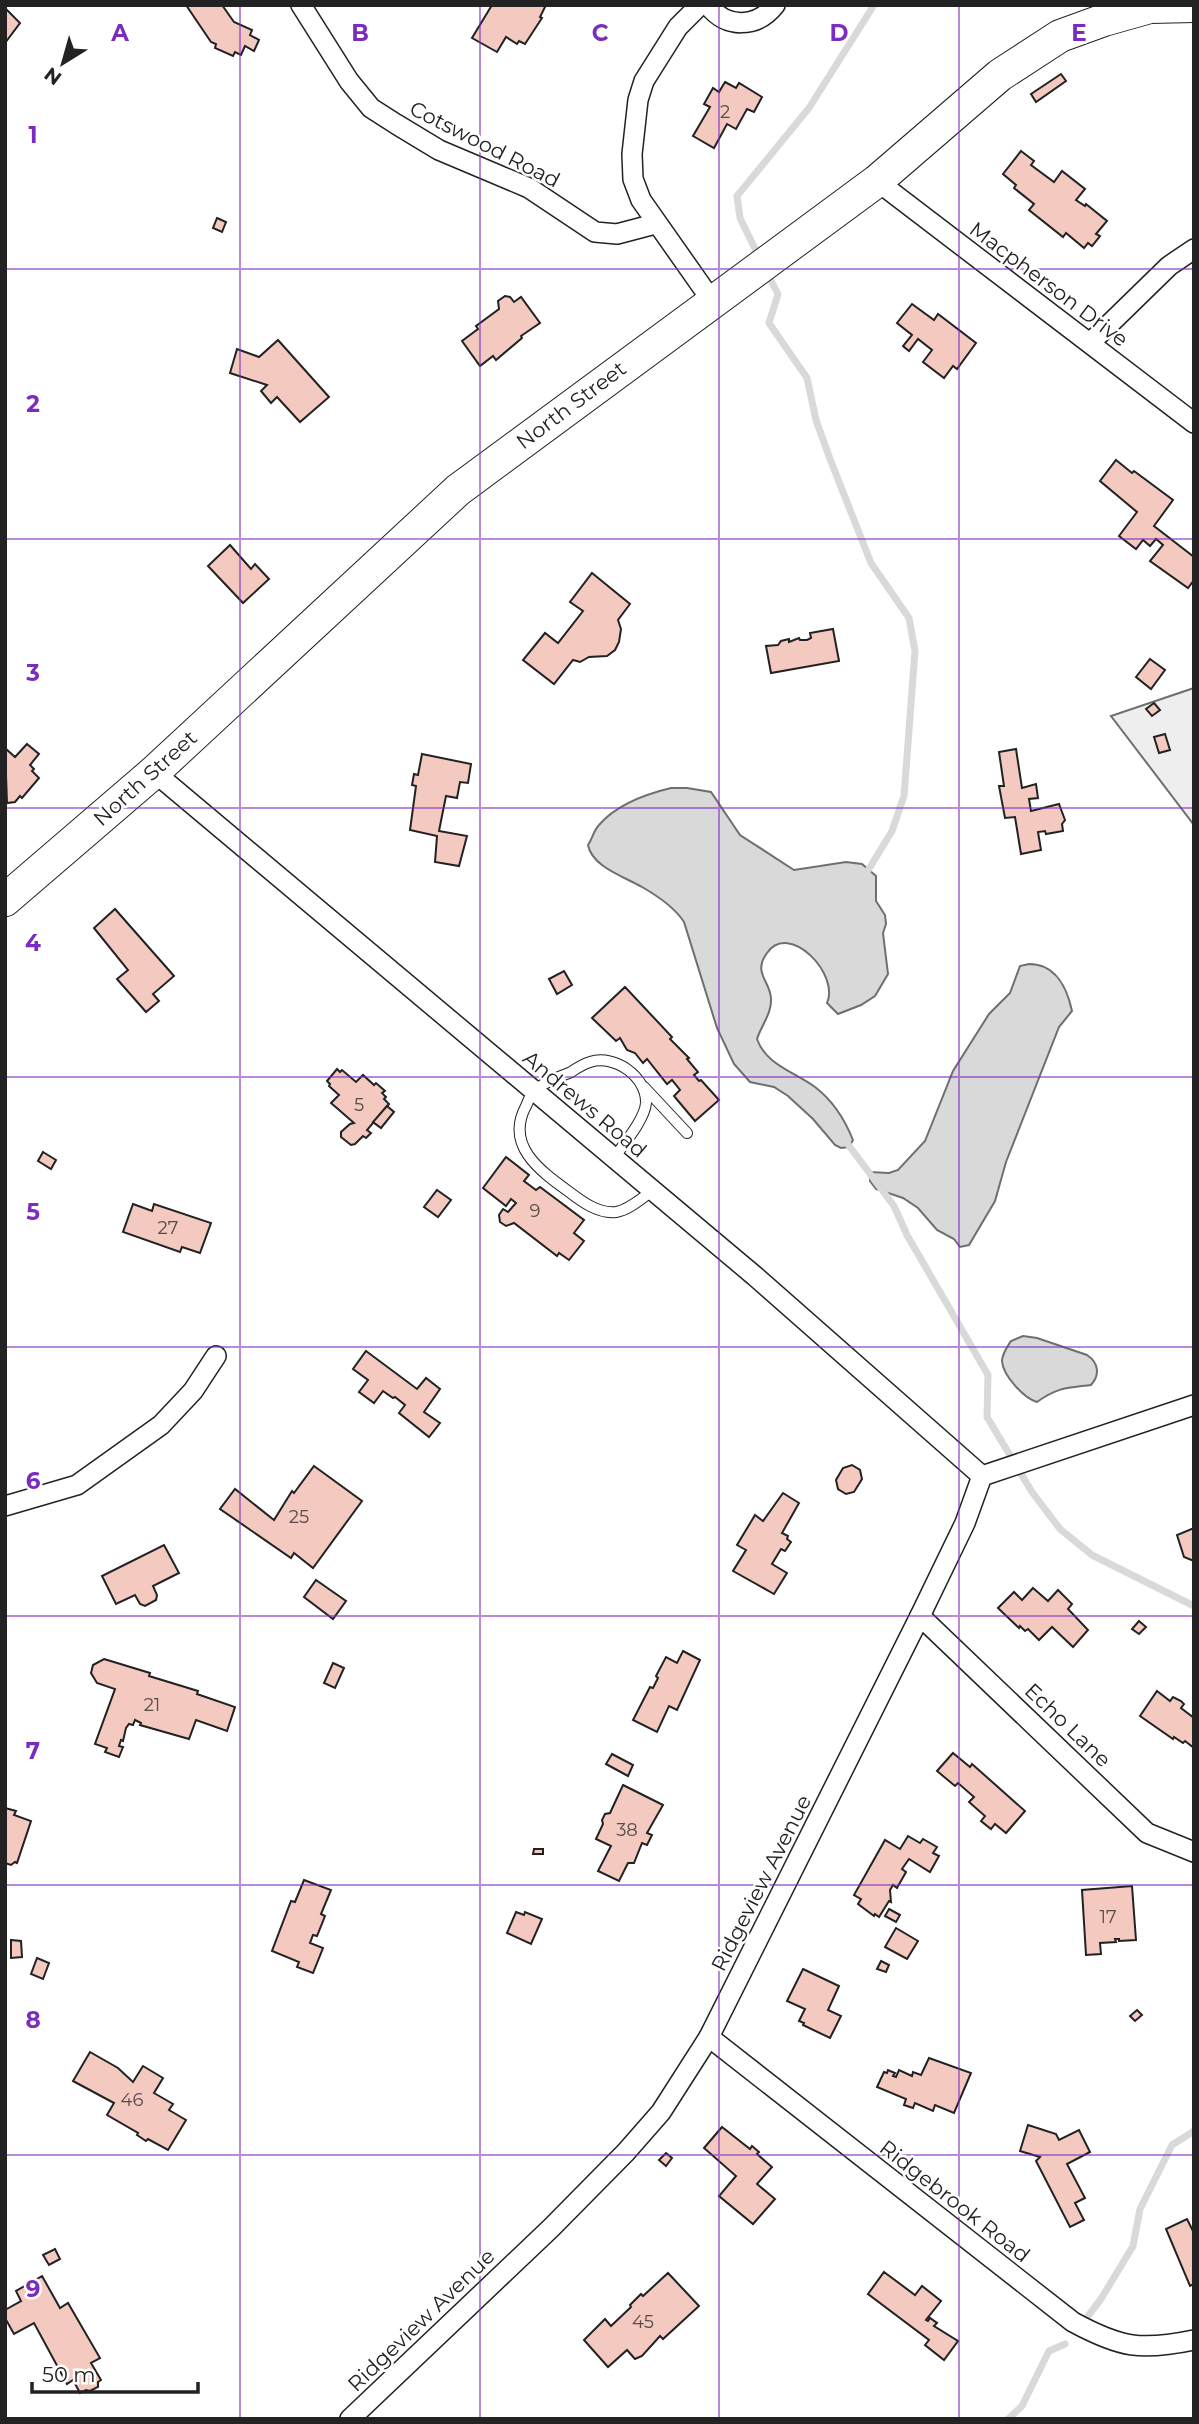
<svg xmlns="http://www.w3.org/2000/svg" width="1199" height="2424" font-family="Montserrat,sans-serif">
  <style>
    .green { fill: #eee; stroke: #6f6f6f; stroke-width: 2 }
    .water { fill: #d9d9d9; stroke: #6f6f6f; stroke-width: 2 }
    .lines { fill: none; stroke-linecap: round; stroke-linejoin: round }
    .stream { stroke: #d9d9d9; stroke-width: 7 }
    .building { fill: #f3c9c0; stroke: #222; stroke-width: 2 }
    .service-casing { stroke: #222; stroke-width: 12 }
    .minor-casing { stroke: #222; stroke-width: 22 }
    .primary-casing { stroke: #222; stroke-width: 34 }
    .service { stroke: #fff; stroke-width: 10 }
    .minor { stroke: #fff; stroke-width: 19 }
    .primary { stroke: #fff; stroke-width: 32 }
    .grid { fill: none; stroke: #7b2cbf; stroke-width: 2; stroke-opacity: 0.55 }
    .labels { text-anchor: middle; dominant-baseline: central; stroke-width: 5; stroke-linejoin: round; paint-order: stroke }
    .number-label { font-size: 18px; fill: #564c4a }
    .street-label { font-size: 21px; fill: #222; stroke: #fff }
    .grid-label { font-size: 23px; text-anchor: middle; font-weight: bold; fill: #7b2cbf; stroke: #fff; stroke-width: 5; stroke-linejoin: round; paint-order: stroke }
  </style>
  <rect width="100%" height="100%" fill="#fff"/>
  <polygon class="green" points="1194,688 1194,825 1111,716"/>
  <g class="water">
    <path d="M671,788H687L711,792L740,835L794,870L846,862L862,864L876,876V901L885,915L886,924L883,933L888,974L875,996L861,1005L838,1014L827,1003C840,974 789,921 767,953C752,973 771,982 771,999C772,1013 761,1026 757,1039C766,1065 795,1072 815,1087C832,1100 845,1120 853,1140L849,1147L841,1148L835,1145L813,1119L788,1096L774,1087L750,1082L734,1064L717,1028L684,922C675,908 656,895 642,887C625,877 592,867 588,845C592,839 594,830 599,825C616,805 646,794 671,788Z"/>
    <path d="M1029,964C1055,964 1067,987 1072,1011L1059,1027L1006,1162L995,1201L969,1245L960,1247L954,1239L937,1230L918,1208L903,1198L876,1189L870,1181V1172L889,1173L898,1170L925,1141L953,1071L989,1014L1010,993L1020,966Z"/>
    <path d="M1023,1336L1037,1338L1087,1355C1099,1363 1100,1375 1091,1385C1067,1388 1058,1387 1037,1402C1024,1398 1003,1376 1002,1361C1002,1354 1007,1347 1011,1341Z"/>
  </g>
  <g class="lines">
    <g class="stream">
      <polyline points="760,259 740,218 737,196 809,108 874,5"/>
      <polyline points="767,273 778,294 769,323 807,378 816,420 830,459 871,563 909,618 915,651 904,796 892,831 864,877"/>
      <polyline points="844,1139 894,1206 907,1235 988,1375 987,1417 1032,1492 1060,1529 1092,1555 1194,1606"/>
      <polyline points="1088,2316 1101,2299 1133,2246 1140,2209 1172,2145 1194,2131"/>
      <polyline points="1008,2419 1022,2406 1049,2351 1065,2344"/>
    </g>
  </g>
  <g class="building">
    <polygon points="186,5 222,5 234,22 252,30 250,35 259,40 254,51 245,46 241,55 235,52 233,56 215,48 216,44 211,42"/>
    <polygon points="492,5 546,5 540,17 542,18 525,44 519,41 517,44 506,37 497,52 472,38"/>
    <polygon points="5,8 20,23 5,43"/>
    <polygon points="1061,74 1066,81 1036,102 1031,94"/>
    <polygon points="725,82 736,88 739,83 762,97 754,112 747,109 736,129 727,124 714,148 693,136 710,107 704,104 713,88 719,92"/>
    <polygon points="1021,151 1034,161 1031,165 1054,182 1062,171 1085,189 1076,200 1085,206 1086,204 1107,221 1096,234 1100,236 1092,246 1088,243 1084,248 1066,233 1063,237 1029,210 1034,204 1014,188 1016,185 1003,174"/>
    <polygon points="217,218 226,222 222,232 213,228"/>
    <polygon points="505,296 510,297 514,302 521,297 540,323 521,336 522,338 496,360 493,356 480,366 462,341 478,329 476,326 499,309 498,301"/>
    <polygon points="912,304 934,320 938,314 976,343 957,369 953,366 944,378 923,362 932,350 918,339 909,351 903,346 912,335 897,323"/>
    <polygon points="278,340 329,397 300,422 277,397 271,403 261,391 267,385 230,373 237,349 259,357"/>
    <polygon points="1116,460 1132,473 1134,471 1173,500 1154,526 1194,557 1194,580 1188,588 1150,561 1163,545 1156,539 1150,546 1143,540 1136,549 1119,536 1137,512 1100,481"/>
    <polygon points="230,545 251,569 255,564 269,579 243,603 208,566"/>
    <polygon points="592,573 630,604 618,620 621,629 619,642 615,650 607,656 589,657 580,662 573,660 554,684 523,660 545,633 558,643 583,611 570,602"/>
    <polygon points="833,629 839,661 771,673 766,646 778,645 781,641 789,639 789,642 799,638 800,640 807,640 811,638 810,633"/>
    <polygon points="1150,659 1165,670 1151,689 1136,677"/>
    <polygon points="1154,703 1160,710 1152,716 1146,709"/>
    <polygon points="1165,734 1170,750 1159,753 1154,737"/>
    <polygon points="27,744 39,754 30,765 34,769 32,771 39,778 22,798 20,796 15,802 7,803 5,748 15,757"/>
    <polygon points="1016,749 1022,788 1036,784 1038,798 1029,799 1031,811 1059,804 1065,820 1062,824 1063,831 1046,834 1045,831 1038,832 1041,850 1021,854 1015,817 1005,818 999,786 1004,786 999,752"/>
    <polygon points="422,754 471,764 468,783 460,782 457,798 446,796 439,831 467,836 459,866 435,862 437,836 410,830 416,786 412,785 414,774 418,775"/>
    <polygon points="115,909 174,976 153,994 159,1001 146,1012 117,979 128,970 94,928"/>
    <polygon points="564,971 572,985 557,994 549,979"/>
    <polygon points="625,987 672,1037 670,1039 689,1058 687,1059 698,1072 694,1075 699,1081 701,1080 719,1100 695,1121 674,1096 680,1090 672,1080 667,1084 647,1059 643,1063 635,1053 627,1050 620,1038 616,1041 592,1018"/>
    <polygon points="337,1069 340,1072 342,1070 356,1082 363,1075 374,1085 376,1083 385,1091 382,1093 386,1097 384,1099 389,1104 367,1130 371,1133 366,1138 363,1136 355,1144 351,1145 341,1137 341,1132 350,1124 354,1123 331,1103 339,1095 329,1086 330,1084 327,1081"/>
    <polygon points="387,1106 394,1112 381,1128 373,1122"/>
    <polygon points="43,1152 56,1160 51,1169 38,1161"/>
    <polygon points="506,1157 529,1175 524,1181 536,1190 540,1187 584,1220 574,1233 584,1241 569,1260 559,1253 557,1256 514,1223 506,1226 500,1222 499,1215 503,1209 508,1212 516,1203 511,1199 506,1206 483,1188"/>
    <polygon points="437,1190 451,1200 438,1217 424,1207"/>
    <polygon points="133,1204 152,1211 154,1204 211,1223 200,1253 182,1247 180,1252 123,1232"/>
    <polygon points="366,1351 417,1389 426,1378 440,1389 424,1412 440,1423 429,1437 399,1413 405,1405 395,1397 393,1398 383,1391 374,1403 359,1392 368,1380 353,1369"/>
    <polygon points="852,1465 860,1470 862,1479 854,1492 846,1494 838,1489 836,1480 843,1468"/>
    <polygon points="314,1466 362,1501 313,1568 294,1553 291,1558 220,1509 235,1489 274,1520 292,1491 294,1493"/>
    <polygon points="783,1493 799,1503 782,1533 788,1536 787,1539 791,1542 785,1551 781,1549 772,1564 787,1573 774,1594 733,1571 746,1550 737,1545 755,1515 763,1521"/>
    <polygon points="1194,1528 1194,1561 1184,1557 1177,1535"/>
    <polygon points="164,1545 179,1573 153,1586 157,1595 156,1600 145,1606 140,1604 135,1595 116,1604 102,1576"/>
    <polygon points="316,1580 346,1601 333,1619 304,1597"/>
    <polygon points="1033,1588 1048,1601 1058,1590 1072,1604 1068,1609 1088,1630 1073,1647 1052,1627 1039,1640 1028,1629 1025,1631 1020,1626 1019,1628 998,1608 1014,1592 1022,1600"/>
    <polygon points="1139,1621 1146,1627 1139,1634 1132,1629"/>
    <polygon points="683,1651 700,1660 677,1710 669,1706 657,1732 633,1720 650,1687 653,1688 658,1678 656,1676 666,1657 677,1663"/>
    <polygon points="104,1659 150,1673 149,1676 198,1691 197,1694 235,1707 227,1731 196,1720 189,1739 140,1725 141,1723 135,1720 133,1725 129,1724 126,1728 123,1741 121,1740 119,1746 123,1747 119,1757 105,1752 107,1748 95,1744 115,1689 97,1683 91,1673 93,1665"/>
    <polygon points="333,1663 344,1668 335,1688 324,1683"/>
    <polygon points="1157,1691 1170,1701 1173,1697 1181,1701 1184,1704 1181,1708 1194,1718 1194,1748 1185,1741 1183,1743 1174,1737 1173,1739 1140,1716"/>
    <polygon points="953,1753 970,1767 972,1764 1025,1811 1006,1833 995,1824 991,1829 981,1821 985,1816 969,1802 974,1797 958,1783 955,1786 937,1771"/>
    <polygon points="612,1754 633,1765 628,1776 606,1764"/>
    <polygon points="623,1785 663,1805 647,1833 652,1835 647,1845 642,1843 634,1863 628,1863 619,1881 598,1871 611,1846 596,1839 603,1824 602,1820 605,1814 610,1813"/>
    <polygon points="5,1808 16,1811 14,1815 31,1821 17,1863 15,1862 11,1865 5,1863"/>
    <polygon points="908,1836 920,1843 923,1839 937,1847 933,1853 939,1856 930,1872 909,1859 902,1869 906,1872 897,1888 893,1885 890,1890 891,1902 889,1901 879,1917 875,1914 874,1916 858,1904 861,1899 854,1895 885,1840 900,1849"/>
    <polygon points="534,1849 543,1849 543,1854 533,1854"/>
    <polygon points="304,1880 331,1890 321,1914 325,1916 317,1936 313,1935 310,1943 323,1948 313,1973 297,1967 299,1962 272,1951 291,1901 295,1902"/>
    <polygon points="1132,1886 1136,1940 1119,1941 1119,1939 1115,1939 1116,1942 1100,1943 1101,1954 1086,1955 1082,1890"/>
    <polygon points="889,1909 900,1915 896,1922 885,1916"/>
    <polygon points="516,1912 524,1915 525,1912 542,1919 531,1944 507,1933"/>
    <polygon points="896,1928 918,1941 907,1959 885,1947"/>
    <polygon points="11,1940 21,1941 22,1957 11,1958"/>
    <polygon points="37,1958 49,1963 43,1979 31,1974"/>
    <polygon points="881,1961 889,1965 886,1972 877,1969"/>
    <polygon points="803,1969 839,1986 828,2010 841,2016 830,2038 803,2025 804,2023 799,2021 805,2009 787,2001"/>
    <polygon points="1137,2010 1142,2015 1135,2021 1130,2016"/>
    <polygon points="90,2052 118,2068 133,2082 143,2066 163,2078 154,2093 173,2104 169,2110 186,2120 168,2150 148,2139 146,2141 137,2135 138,2133 107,2115 114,2103 73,2081"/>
    <polygon points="929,2058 971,2073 954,2113 935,2105 933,2111 915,2103 913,2108 904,2105 906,2099 877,2087 884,2072 887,2073 888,2070 895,2073 893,2076 896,2077 899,2070 912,2076 913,2072 921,2075"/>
    <polygon points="1028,2125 1056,2134 1059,2140 1079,2130 1090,2152 1067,2164 1085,2198 1075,2203 1084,2220 1070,2227 1036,2161 1040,2157 1020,2151"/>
    <polygon points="722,2127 750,2149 752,2146 759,2152 757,2154 772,2167 757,2184 775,2199 753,2224 719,2196 736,2176 704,2148"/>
    <polygon points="666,2153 672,2158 666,2166 659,2160"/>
    <polygon points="1187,2219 1194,2233 1194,2284 1190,2286 1166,2229"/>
    <polygon points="55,2249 60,2259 49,2265 43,2255"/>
    <polygon points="884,2272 915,2295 922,2286 941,2301 926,2320 928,2321 930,2318 937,2323 934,2326 958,2341 944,2360 925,2345 929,2340 868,2294"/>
    <polygon points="668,2273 699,2306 663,2339 660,2336 642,2356 635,2359 627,2350 608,2367 584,2340 605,2319 611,2326 631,2307 630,2305 641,2294 643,2296"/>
    <polygon points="42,2276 60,2308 68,2303 100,2358 91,2363 101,2380 98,2382 98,2387 90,2391 86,2390 80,2393 73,2380 67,2384 34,2323 14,2334 5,2318 5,2310 21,2301 16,2291"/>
  </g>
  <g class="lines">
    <g class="service-casing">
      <g id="service">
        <polyline points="644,1087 687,1133"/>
        <path d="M614,1158C623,1145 645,1119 646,1103C647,1077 615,1054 590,1062C583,1064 577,1068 571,1072C560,1077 541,1083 533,1092C530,1095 528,1102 526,1106C505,1145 539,1170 568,1191C581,1201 598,1214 616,1212C629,1210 642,1198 652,1191"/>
      </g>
    </g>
    <g class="minor-casing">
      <g id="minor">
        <polyline points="301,5 349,81 371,108 396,124 439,150 529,188 595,232 617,234 655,224"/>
        <polyline points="700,5 678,27 644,81 638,100 632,154 633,179 641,200 712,301"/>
        <path d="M708,5C726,29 757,28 775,5"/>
        <polyline points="877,181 1194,423"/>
        <polyline points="1090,343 1169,266 1194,249"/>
        <polyline points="154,772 756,1277 982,1476"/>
        <polyline points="5,1506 77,1485 161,1425 193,1391 216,1356"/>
        <polyline points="920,1616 1147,1833 1194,1852"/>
        <path d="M709,2037L1073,2322C1121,2348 1141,2351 1194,2340"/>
        <polyline points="350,2419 551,2228 626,2152 661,2112 709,2037 920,1616 965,1523 982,1476 1194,1405"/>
      </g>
    </g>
    <g class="primary-casing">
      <polyline id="primary" points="5,900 154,772 458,490 877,181 1000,75 1060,36 1104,20 1150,7 1194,6"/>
    </g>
    <use href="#service" class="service"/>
    <use href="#minor" class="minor"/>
    <use href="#primary" class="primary"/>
  </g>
  <path class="grid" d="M240,5V2419M480,5V2419M719,5V2419M959,5V2419M5,269H1194M5,539H1194M5,808H1194M5,1077H1194M5,1347H1194M5,1616H1194M5,1885H1194M5,2155H1194"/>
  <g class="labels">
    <g class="number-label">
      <text x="725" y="112">2</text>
      <text x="359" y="1105">5</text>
      <text x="535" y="1211">9</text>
      <text x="168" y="1228">27</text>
      <text x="299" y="1517">25</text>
      <text x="152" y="1705">21</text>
      <text x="627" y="1830">38</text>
      <text x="1108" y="1917">17</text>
      <text x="132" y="2100">46</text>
      <text x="643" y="2322">45</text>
    </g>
    <g class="street-label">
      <text transform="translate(485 144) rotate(27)">Cotswood Road</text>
      <text transform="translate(1049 284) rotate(37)">Macpherson Drive</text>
      <text transform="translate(571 405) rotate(-37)">North Street</text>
      <text transform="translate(145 778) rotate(-42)">North Street</text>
      <text transform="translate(585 1104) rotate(40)">Andrews Road</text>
      <text transform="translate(1068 1725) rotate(44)">Echo Lane</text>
      <text transform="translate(761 1883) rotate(-63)">Ridgeview Avenue</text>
      <text transform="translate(955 2201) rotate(38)">Ridgebrook Road</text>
      <text transform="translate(421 2320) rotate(-44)">Ridgeview Avenue</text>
    </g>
  </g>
  <g class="grid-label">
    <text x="120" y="41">A</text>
    <text x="360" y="41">B</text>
    <text x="600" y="41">C</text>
    <text x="839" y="41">D</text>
    <text x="1079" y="41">E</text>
    <text x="33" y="143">1</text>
    <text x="33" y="412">2</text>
    <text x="33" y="681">3</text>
    <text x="33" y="951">4</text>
    <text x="33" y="1220">5</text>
    <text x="33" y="1489">6</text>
    <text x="33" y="1759">7</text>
    <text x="33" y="2028">8</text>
    <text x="33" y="2297">9</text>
  </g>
  <rect width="1199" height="2424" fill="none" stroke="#222222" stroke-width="14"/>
  <g transform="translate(63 63) rotate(217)" stroke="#ffffff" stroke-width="5" paint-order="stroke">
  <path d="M0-5L12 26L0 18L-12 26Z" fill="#222222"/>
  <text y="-10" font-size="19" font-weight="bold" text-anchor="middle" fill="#222222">N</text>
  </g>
  <path d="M32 2382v10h166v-10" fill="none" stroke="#222222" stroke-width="3.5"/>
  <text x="42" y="2382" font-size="21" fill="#222222" stroke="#ffffff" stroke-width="5" paint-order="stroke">50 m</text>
</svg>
